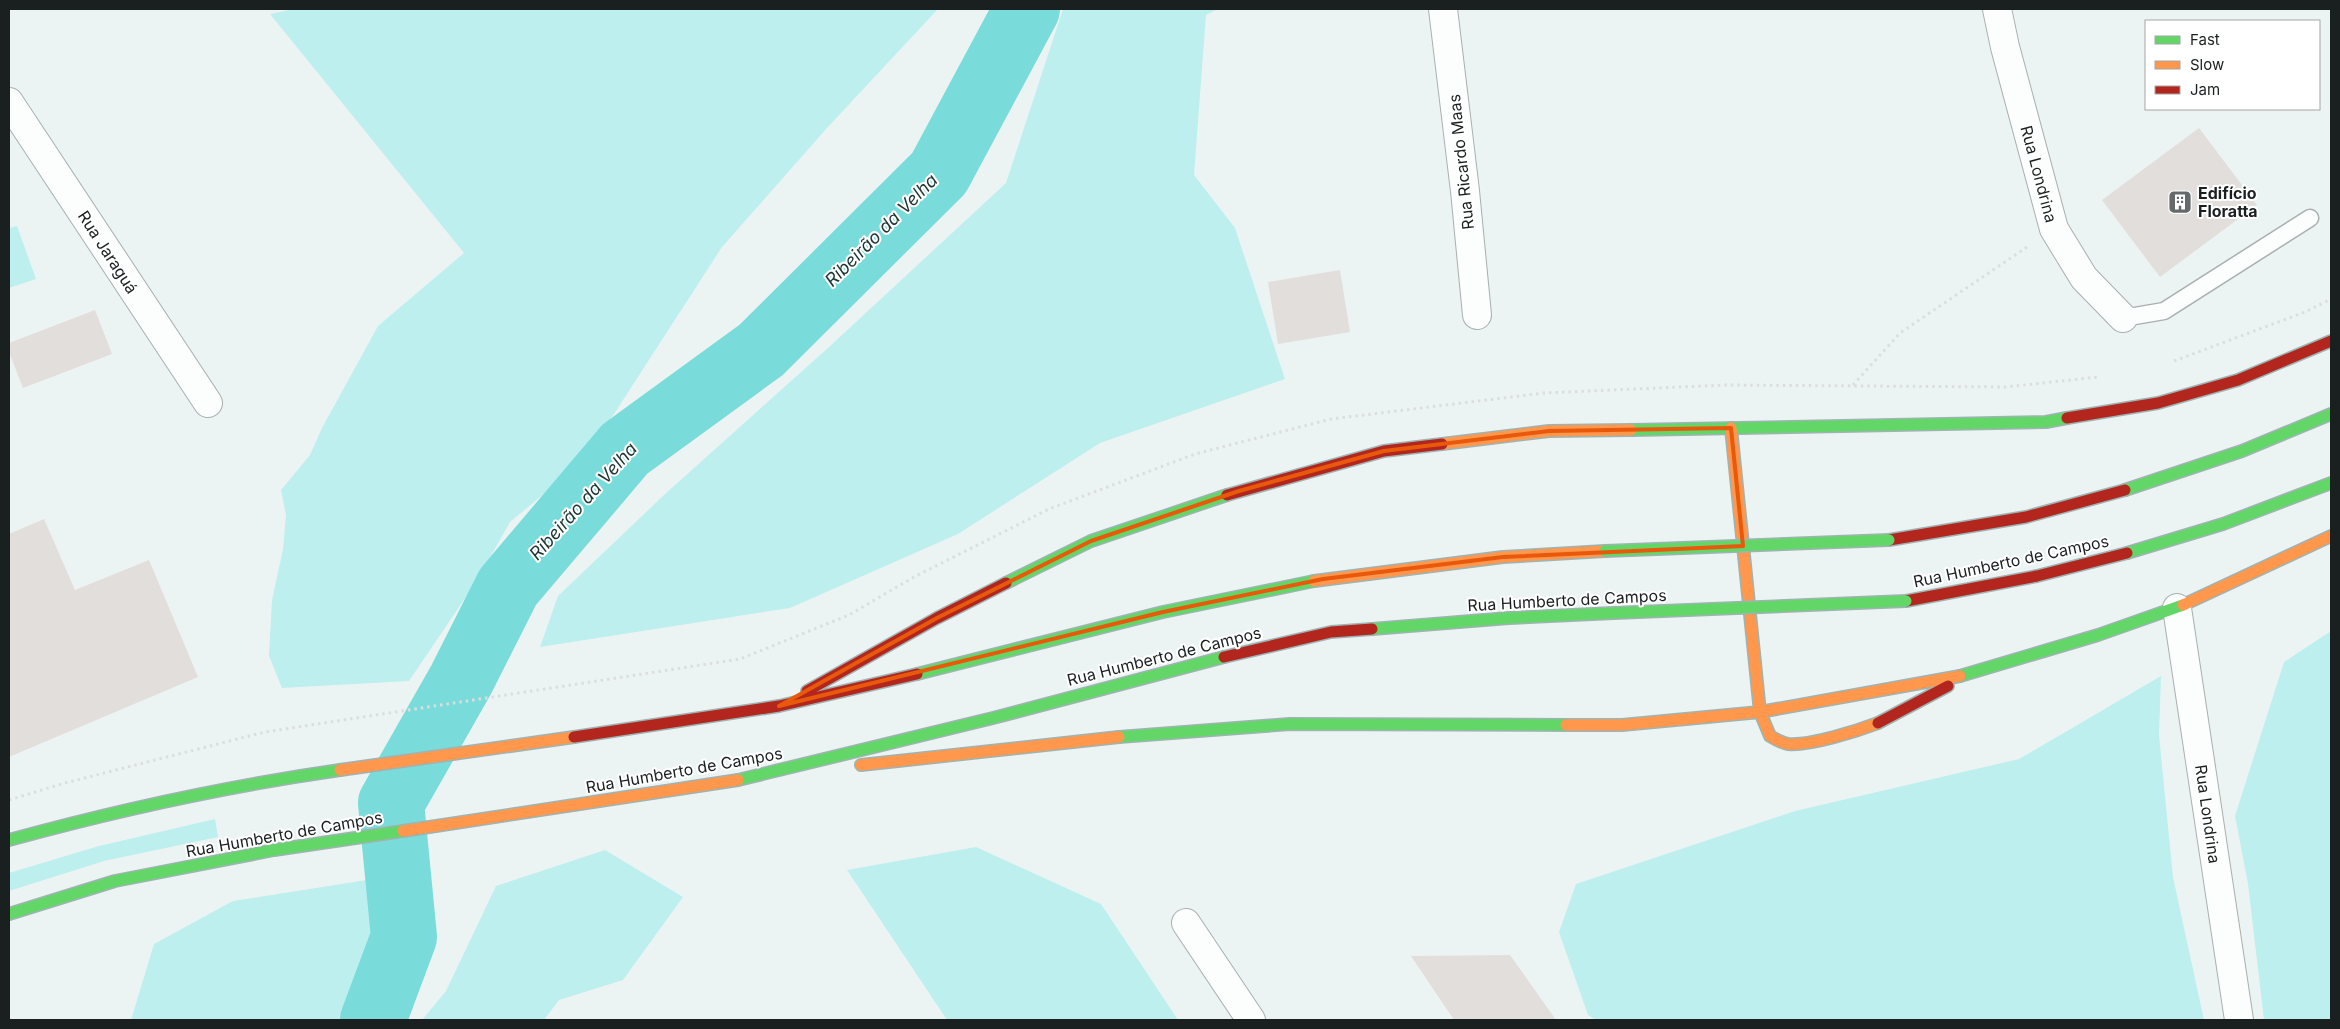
<svg xmlns="http://www.w3.org/2000/svg" width="2340" height="1029" font-family="Inter,sans-serif">
  <style>
    .green { fill: #bdefee }
    .lines { fill: none; stroke-linecap: round; stroke-linejoin: round }
    .river { stroke: #79dcda; stroke-width: 66 }
    .building { fill: #e2dedc }
    .lane-casing { stroke: #a9afaf; stroke-width: 19 }
    .street-casing { stroke: #a9afaf; stroke-width: 30 }
    .fast-casing { stroke: #9eb4b3; stroke-width: 14 }
    .slow-casing { stroke: #9eb4b3; stroke-width: 14 }
    .jam-casing { stroke: #9eb4b3; stroke-width: 14 }
    .path { stroke: #dcdede; stroke-width: 3; stroke-dasharray: 2.5 4; stroke-linecap: butt }
    .lane { stroke: #fcfdfd; stroke-width: 16 }
    .street { stroke: #fcfdfd; stroke-width: 28 }
    .fast { stroke: #63d668; stroke-width: 11 }
    .slow { stroke: #ff974d; stroke-width: 11 }
    .jam { stroke: #b3261e; stroke-width: 11 }
    .fast-bridge-casing { stroke: #9eb4b3; stroke-width: 14; stroke-linecap: butt }
    .fast-bridge { stroke: #63d668; stroke-width: 11 }
    .marked { fill: none; stroke: #e8590c; stroke-width: 4; stroke-linejoin: round }
    .labels { text-anchor: middle; dominant-baseline: central; stroke-width: 4; stroke-linejoin: round; paint-order: stroke }
    .street-label { font-size: 16px; fill: #1a1f1f; stroke: #fff }
    .poi-label { font-size: 16px; font-weight: bold; fill: #1a1f1f; stroke: #fff; text-anchor: start }
    .water-label { font-size: 18px; font-style: italic; fill: #1d3433; stroke: #fff }
  </style>
  <rect width="100%" height="100%" fill="#ecf4f3"/>
  <g class="green">
    <polygon points="294,9 938,9 827,128 722,247 614,414 563,478 510,522 476,582 409,681 282,688 269,656 272,600 283,549 286,515 281,490 310,455 322,428 378,326 464,253 270,14"/>
    <polygon points="1063,9 1218,9 1206,15 1194,175 1235,228 1285,379 1100,443 958,534 790,608 540,647 558,596 664,495 829,347 1006,183"/>
    <polygon points="17,226 36,279 9,288 9,228"/>
    <polygon points="2331,631 2331,1020 2264,1020 2248,884 2235,816 2284,662"/>
    <polygon points="2161,676 2159,735 2173,877 2204,1020 1596,1020 1588,1015 1559,932 1576,884 1795,811 2019,759"/>
    <polygon points="215,819 218,837 104,861 9,891 9,873 99,846"/>
    <polygon points="976,847 1101,904 1178,1020 947,1020 847,870"/>
    <polygon points="605,850 683,897 623,980 559,1000 544,1020 422,1020 446,991 496,886"/>
    <polygon points="373,879 378,909 363,982 339,1020 131,1020 154,944 233,901"/>
  </g>
  <g class="lines">
    <polyline class="river" points="373,1020 404,937 391,803 461,680 508,587 625,449 761,350 939,173 1027,9"/>
  </g>
  <g class="building">
    <polygon points="2199,128 2257,205 2160,277 2102,200"/>
    <polygon points="1340,270 1350,332 1278,344 1268,282"/>
    <polygon points="95,310 112,354 23,388 9,352 9,343"/>
    <polygon points="44,519 75,590 149,560 198,677 9,757 9,534"/>
    <polygon points="1510,955 1556,1020 1454,1020 1411,956"/>
  </g>
  <g class="lines">
    <g class="lane-casing">
      <polyline id="lane" points="2123,318 2164,311 2310,218"/>
    </g>
    <g class="street-casing">
      <g id="street">
        <polyline points="1443,9 1465,191 1477,315"/>
        <polyline points="1997,9 2005,47 2054,229 2084,278 2123,318"/>
        <polyline points="9,102 208,403"/>
        <polyline points="2177,608 2239,1020"/>
        <polyline points="1186,923 1251,1020"/>
      </g>
    </g>
    <g class="fast-casing">
      <g id="fast">
        <polyline points="1631,430 2046,422 2067,418"/>
        <polyline points="2125,490 2242,451 2331,414"/>
        <polyline points="2127,553 2223,524 2331,483"/>
        <polyline points="1006,583 1091,541 1227,495"/>
        <polyline points="1372,629 1509,618 1614,613"/>
        <polyline points="917,674 1163,612 1314,581"/>
        <polyline points="1960,676 2098,635 2183,605"/>
        <polyline points="1119,737 1290,724 1566,725"/>
        <polyline points="738,780 993,718 1224,657"/>
        <path d="M9,840C118,810 228,786 340,770"/>
        <polyline points="9,914 115,881 274,850 403,831"/>
      </g>
    </g>
    <g class="slow-casing">
      <g id="slow">
        <path d="M1731,428L1760,712L1770,736C1775,739 1782,743 1788,744C1810,746 1857,731 1878,723"/>
        <polyline points="1442,444 1549,431 1631,430"/>
        <polyline points="1314,581 1503,557 1605,551"/>
        <polyline points="2183,605 2331,536"/>
        <polyline points="1566,725 1622,725 1760,712 1960,676"/>
        <polyline points="861,765 1119,737"/>
        <polyline points="340,770 574,737"/>
        <polyline points="403,831 738,780"/>
      </g>
    </g>
    <g class="jam-casing">
      <g id="jam">
        <polyline points="2067,418 2158,403 2238,380 2331,341"/>
        <polyline points="1227,495 1384,451 1442,444"/>
        <polyline points="1889,540 2026,517 2125,490"/>
        <polyline points="1906,601 2037,576 2127,553"/>
        <polyline points="1224,657 1331,632 1372,629"/>
        <polyline points="807,691 937,618 1006,583"/>
        <polyline points="1878,723 1948,686"/>
        <polyline points="574,737 779,706 917,674"/>
      </g>
    </g>
    <g class="path">
      <polyline points="2174,361 2305,312 2331,299"/>
      <polyline points="1853,385 1900,333 2027,247"/>
      <polyline points="9,800 65,783 265,732 740,659 849,615 914,577 1049,509 1195,454 1331,419 1544,393 1726,385 2006,387 2098,377"/>
    </g>
    <use href="#lane" class="lane"/>
    <use href="#street" class="street"/>
    <use href="#fast" class="fast"/>
    <use href="#slow" class="slow"/>
    <use href="#jam" class="jam"/>
    <g class="fast-bridge-casing">
      <g id="fast-bridge">
        <polyline points="1605,551 1889,540"/>
        <polyline points="1614,613 1906,601"/>
      </g>
    </g>
    <use href="#fast-bridge" class="fast-bridge"/>
  </g>
  <path class="marked" d="M1731,428L1743,546L1503,557L1323,579L1163,612L779,706L937,618L1091,541L1239,491L1384,451L1549,431Z"/>
  <defs>
    <g id="building-square" transform="scale(1.25)"><rect x="-9" y="-9" width="18" height="18" rx="4" fill="#646a69" stroke="#fff"/><path d="M-4-6H4V6H1V3H-1V6H-4ZM-2.5-4.3h1.7v1.8h-1.7ZM.8-4.3h1.7v1.8H.8ZM-2.5-1h1.7V.8h-1.7ZM.8-1h1.7V.8H.8Z" fill="#fff"/></g>
  </defs>
  <g fill-rule="evenodd">
    <use href="#building-square" x="2180" y="202"/>
  </g>
  <g class="labels">
    <g class="street-label">
      <text transform="translate(1461 162) rotate(-96)">Rua Ricardo Maas</text>
      <text transform="translate(2039 174) rotate(75)">Rua Londrina</text>
      <text transform="translate(108 252) rotate(57)">Rua Jaraguá</text>
      <text transform="translate(2011 561) rotate(-12)">Rua Humberto de Campos</text>
      <text transform="translate(1567 600) rotate(-3)">Rua Humberto de Campos</text>
      <text transform="translate(1164 656) rotate(-14)">Rua Humberto de Campos</text>
      <text transform="translate(684 770) rotate(-10)">Rua Humberto de Campos</text>
      <text transform="translate(2208 814) rotate(82)">Rua Londrina</text>
      <text transform="translate(284 834) rotate(-10)">Rua Humberto de Campos</text>
    </g>
    <g class="poi-label">
      <text x="2198" y="193">Edifício<tspan x="2198" dy="18">Floratta</tspan></text>
    </g>
    <g class="water-label">
      <text transform="translate(881 230) rotate(-45)">Ribeirão da Velha</text>
      <text transform="translate(583 501) rotate(-48)">Ribeirão da Velha</text>
    </g>
  </g>
  <rect width="2340" height="1029" fill="none" stroke="#1a1f1f" stroke-width="20"/>
  <rect x="2145" y="20" width="175" height="90" fill="#ffffff" stroke="#a3a5a5"/>
  <rect x="2155" y="36" width="25" height="8" fill="#63d668" stroke="#a3a5a5"/>
  <text x="2190" y="45" font-size="15" fill="#1a1f1f">Fast</text>
  <rect x="2155" y="61" width="25" height="8" fill="#ff974d" stroke="#a3a5a5"/>
  <text x="2190" y="70" font-size="15" fill="#1a1f1f">Slow</text>
  <rect x="2155" y="86" width="25" height="8" fill="#b3261e" stroke="#a3a5a5"/>
  <text x="2190" y="95" font-size="15" fill="#1a1f1f">Jam</text>
</svg>
